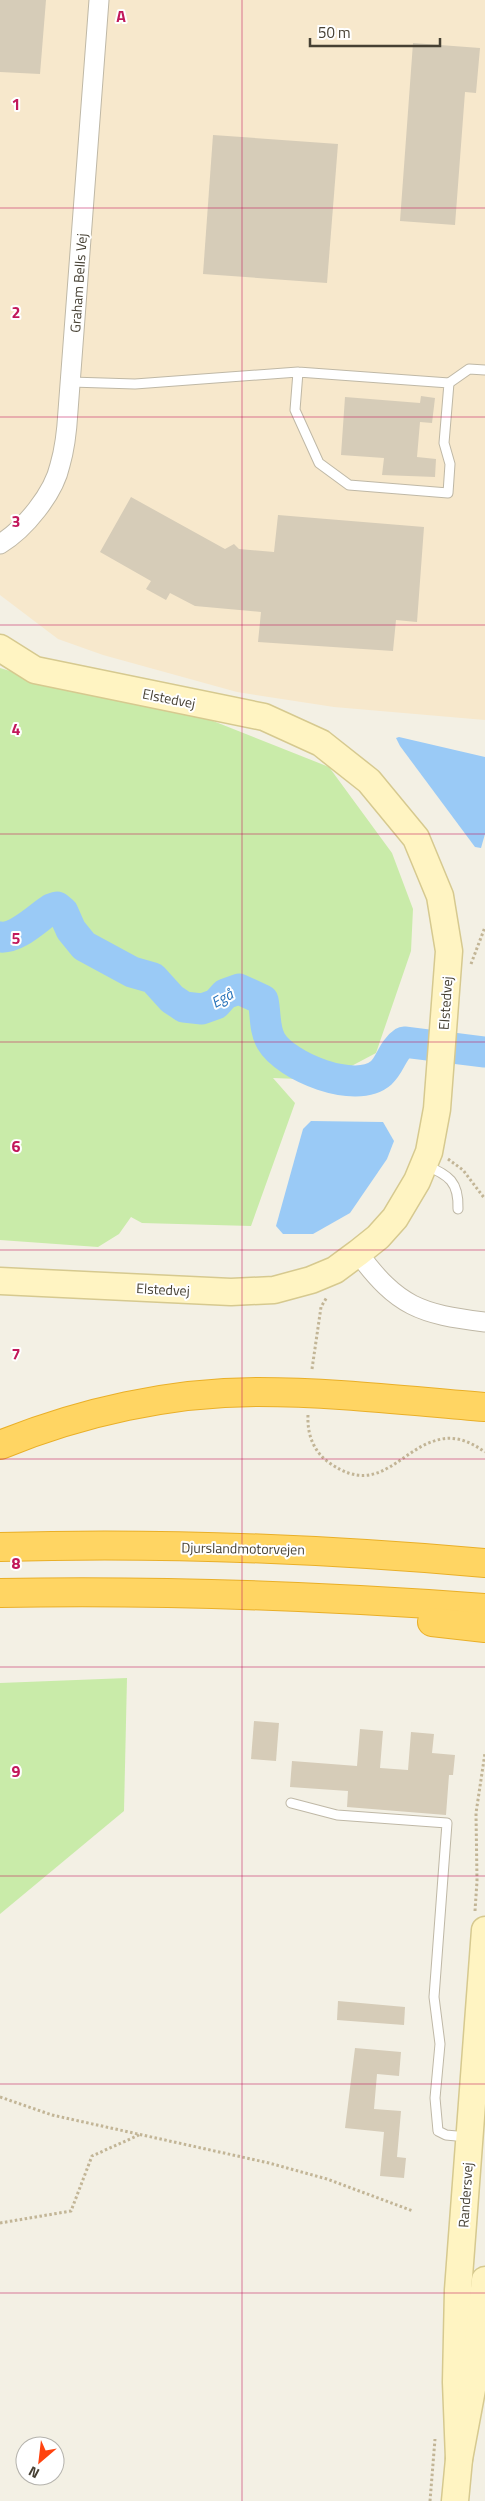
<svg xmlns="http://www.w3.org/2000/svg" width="485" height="2501" font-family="'Titillium Web',sans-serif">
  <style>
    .commercial { fill: #f7e8cc }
    .green { fill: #c9eba9 }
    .water { fill: #9acaf6 }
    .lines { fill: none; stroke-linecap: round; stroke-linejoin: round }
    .river { stroke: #9acaf6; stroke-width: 31 }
    .building { fill: #d6ccb8 }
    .lane-casing { stroke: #bfb8a6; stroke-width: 11 }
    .street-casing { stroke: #bfb8a6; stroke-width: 21 }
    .secondary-casing { stroke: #d6c98f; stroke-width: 29 }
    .highway-casing { stroke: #e9af28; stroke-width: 30 }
    .path { stroke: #c2b596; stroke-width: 3; stroke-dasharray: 2.5 2.5; stroke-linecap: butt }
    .lane { stroke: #fff; stroke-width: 9 }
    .street { stroke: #fff; stroke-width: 19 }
    .secondary { stroke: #fff4c2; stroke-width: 26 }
    .highway { stroke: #ffd563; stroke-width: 28 }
    .grid { fill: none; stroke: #c2185b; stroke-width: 1; stroke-opacity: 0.55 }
    .labels { text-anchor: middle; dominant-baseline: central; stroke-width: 4; stroke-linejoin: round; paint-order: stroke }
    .street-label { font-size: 14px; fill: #464033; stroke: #fff }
    .water-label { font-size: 15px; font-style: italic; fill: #2571b9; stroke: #fff }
    .grid-label { font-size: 16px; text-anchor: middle; font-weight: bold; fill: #c2185b; stroke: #fff; stroke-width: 4; stroke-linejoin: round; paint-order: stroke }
  </style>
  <rect width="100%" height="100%" fill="#f3f0e4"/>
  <polygon class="commercial" points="0,0 485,0 485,720 334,707 237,692 103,655 58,639 0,595"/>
  <g class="green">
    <polygon points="0,668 87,694 203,717 329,767 392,853 413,909 411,951 376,1053 325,1080 273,1078 295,1103 251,1226 142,1223 131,1217 119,1234 98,1247 0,1240"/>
    <polygon points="127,1678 124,1811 0,1914 0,1683"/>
  </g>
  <g class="water">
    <polygon points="399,737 485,757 485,834 481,848 475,847 400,746 396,738"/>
    <polygon points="311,1121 383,1122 394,1141 387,1159 350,1213 313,1234 283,1234 276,1226 303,1129"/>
  </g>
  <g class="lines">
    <path class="river" d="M0,937C17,939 37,918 51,909L57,907L63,912L71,930L84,946L132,972L153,978L172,999L184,1007L202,1009L216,1004L225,994L239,989L263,1000C266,1014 264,1029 271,1041C286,1067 356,1095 381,1073C391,1064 392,1050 404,1042L485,1052"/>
  </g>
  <g class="building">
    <polygon points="0,0 46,0 40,74 0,72"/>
    <polygon points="413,43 480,48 476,93 465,92 455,225 400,221"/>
    <polygon points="213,135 338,144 327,283 203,274"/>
    <polygon points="421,396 435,398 432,423 420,422 417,457 436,459 435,477 382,475 384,458 341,455 345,397 420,403"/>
    <polygon points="131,497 225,549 234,544 239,549 274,552 278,515 424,527 417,622 396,620 393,651 258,642 261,612 195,606 170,593 166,600 146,589 151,581 100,552"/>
    <polygon points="254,1721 279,1723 276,1761 251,1759"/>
    <polygon points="360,1729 383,1731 380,1768 408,1770 411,1732 434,1734 432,1753 455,1755 453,1775 449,1775 446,1815 347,1807 348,1791 290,1787 292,1761 357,1766"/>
    <polygon points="338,2001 405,2007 404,2025 337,2020"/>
    <polygon points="355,2048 401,2052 399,2076 377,2074 374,2109 401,2111 397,2157 406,2158 404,2178 380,2176 384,2132 345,2128"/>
  </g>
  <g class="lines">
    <g class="lane-casing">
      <g id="lane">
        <polyline points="71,382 135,384 298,372 449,383 444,443 450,464 448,493 349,485 319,463 295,410 298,372"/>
        <polyline points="449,383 469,369 485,370"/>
        <path d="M425,1165C449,1175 459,1182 458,1209"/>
        <polyline points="291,1803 337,1815 447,1823 434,1997 440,2044 435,2098 438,2131 446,2135 467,2137"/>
      </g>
    </g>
    <g class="street-casing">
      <g id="street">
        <path d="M0,544C25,529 54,493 60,465C65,448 67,429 68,411L99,0"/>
        <path d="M358,1253C398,1307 420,1314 485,1322"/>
      </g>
    </g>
    <g class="secondary-casing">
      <g id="secondary">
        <polyline points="0,648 35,670 264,717 321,743 369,781 416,838 440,896 449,951 437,1109 429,1152 417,1181 395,1218 378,1237 358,1253 335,1270 311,1280 274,1290 231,1292 0,1281"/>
        <polyline points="459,2459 456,2382 458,2290 485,1930"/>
        <polyline points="455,2501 459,2459 473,2384 485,2280"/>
      </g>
    </g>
    <g class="highway-casing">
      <g id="highway">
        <path d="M0,1445C81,1412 171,1392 258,1392C334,1392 410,1401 485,1407"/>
        <path d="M0,1547C162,1542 324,1549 485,1563"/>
        <path d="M0,1593C162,1590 323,1596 485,1608"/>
        <polyline points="432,1622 485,1628"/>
      </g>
    </g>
    <g class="path">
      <polyline points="471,964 485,927"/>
      <polyline points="448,1159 463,1170 485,1199"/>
      <polyline points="312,1369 321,1307 327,1297"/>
      <path d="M308,1415C307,1435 314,1453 331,1464C381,1498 401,1446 442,1439C458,1436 472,1443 485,1452"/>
      <polyline points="475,1911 477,1881 476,1813 485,1753"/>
      <polyline points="0,2097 52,2115 269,2163 327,2179 413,2211"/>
      <polyline points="0,2223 71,2211 92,2156 139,2135"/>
      <polyline points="430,2501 435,2439"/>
    </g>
    <use href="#lane" class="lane"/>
    <use href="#street" class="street"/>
    <use href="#secondary" class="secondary"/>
    <use href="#highway" class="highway"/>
  </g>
  <path class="grid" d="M242,0V2501M0,208H485M0,417H485M0,625H485M0,834H485M0,1042H485M0,1250H485M0,1459H485M0,1667H485M0,1876H485M0,2084H485M0,2293H485"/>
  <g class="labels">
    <g class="street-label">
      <text transform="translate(78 283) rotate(-86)">Graham Bells Vej</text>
      <text transform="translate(169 698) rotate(11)">Elstedvej</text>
      <text transform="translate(445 1003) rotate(-86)">Elstedvej</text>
      <text transform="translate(163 1289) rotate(3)">Elstedvej</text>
      <text transform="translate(243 1548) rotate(1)">Djurslandmotorvejen</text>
      <text transform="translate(465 2195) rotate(-86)">Randersvej</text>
    </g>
    <g class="water-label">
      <text transform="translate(222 998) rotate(-29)">Egå</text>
    </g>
  </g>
  <g class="grid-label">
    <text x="121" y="22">A</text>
    <text x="16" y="110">1</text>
    <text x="16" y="318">2</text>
    <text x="16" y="527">3</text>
    <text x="16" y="735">4</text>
    <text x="16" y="944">5</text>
    <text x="16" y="1152">6</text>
    <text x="16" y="1360">7</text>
    <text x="16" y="1569">8</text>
    <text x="16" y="1777">9</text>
  </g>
  <g transform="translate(40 2461) rotate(208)"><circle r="24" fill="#ffffff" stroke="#b5b3ad"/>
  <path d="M0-4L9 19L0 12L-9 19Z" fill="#ff430f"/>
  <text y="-8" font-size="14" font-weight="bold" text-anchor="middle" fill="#464033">N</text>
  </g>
  <path d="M310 38v8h130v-8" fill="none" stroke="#464033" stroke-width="2.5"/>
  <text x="318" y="38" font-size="15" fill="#464033" stroke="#ffffff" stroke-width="4" paint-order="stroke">50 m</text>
</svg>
